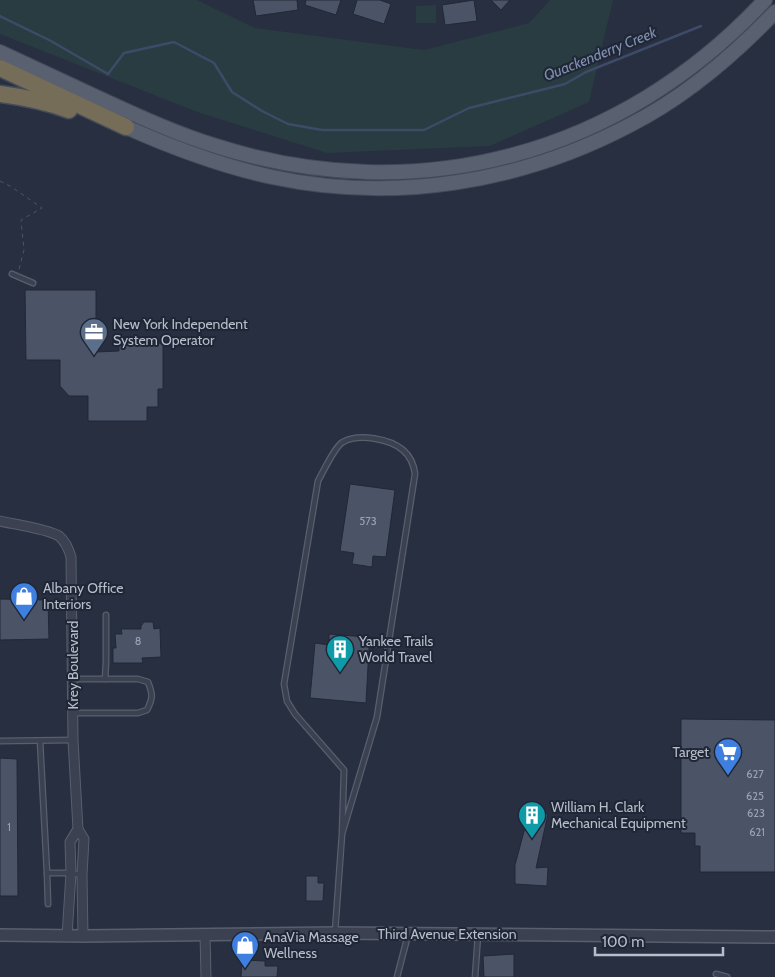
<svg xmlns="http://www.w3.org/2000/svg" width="775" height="977" font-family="Cabin,sans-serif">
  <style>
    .green { fill: #293c41 }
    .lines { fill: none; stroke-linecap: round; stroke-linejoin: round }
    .stream { stroke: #3d4b68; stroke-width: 2.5 }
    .building { fill: #4b5367; stroke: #212837 }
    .service-casing { stroke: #585f6d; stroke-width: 7 }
    .minor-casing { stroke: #585f6d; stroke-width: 11 }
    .tertiary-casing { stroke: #585f6d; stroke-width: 14 }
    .primary-casing { stroke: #444a59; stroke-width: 16 }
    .motorway-casing { stroke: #454c5a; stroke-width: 19 }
    .path { stroke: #47595e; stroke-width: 1; stroke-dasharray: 4 4; stroke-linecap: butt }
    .service { stroke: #3b4150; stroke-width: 4.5 }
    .minor { stroke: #3b4150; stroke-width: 9 }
    .tertiary { stroke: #3b4150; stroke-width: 11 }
    .primary { stroke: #596070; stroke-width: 14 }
    .motorway { stroke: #766d58; stroke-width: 16 }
    .labels { text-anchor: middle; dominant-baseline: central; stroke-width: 4; stroke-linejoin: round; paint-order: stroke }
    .number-label { font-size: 11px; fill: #9ca2b1 }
    .poi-label { font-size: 14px; fill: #b7bdca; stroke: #1f2635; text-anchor: start }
    .street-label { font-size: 14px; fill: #b7bdca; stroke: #1f2635 }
    .water-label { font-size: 15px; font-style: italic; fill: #808fb1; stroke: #1f2635 }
  </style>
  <rect width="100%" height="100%" fill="#272f40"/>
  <g class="green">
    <polygon points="0,0 197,0 255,28 424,50 529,23 550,0 613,0 589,102 490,146 327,153 197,112 0,34"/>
    <polygon points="436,5 436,23 416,23 416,6"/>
  </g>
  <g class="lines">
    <polyline class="stream" points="0,16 51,41 108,74 124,53 174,42 214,63 232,92 262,111 288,124 322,130 424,130 469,108 565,84 586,72 701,26"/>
  </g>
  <g class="building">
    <polygon points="253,0 297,0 298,10 256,16"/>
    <polygon points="306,0 341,0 336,15 305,5"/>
    <polygon points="357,0 380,0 391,4 384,24 353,14"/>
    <polygon points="474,0 477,21 445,25 442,5"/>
    <polygon points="491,0 510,0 501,10"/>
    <polygon points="25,290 96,290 96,352 119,351 119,344 163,343 163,389 158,389 158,407 147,407 147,421 88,421 88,396 69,396 60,386 60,360 26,360"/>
    <polygon points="350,484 395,490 386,557 373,556 372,567 352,564 354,553 340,551"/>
    <polygon points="0,599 48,600 49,639 0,640"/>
    <polygon points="144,622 153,622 154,629 160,628 161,657 142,658 143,663 113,663 113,648 116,648 115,634 122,634 121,629 141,629 141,626"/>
    <polygon points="329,634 378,638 377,649 369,648 366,703 310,698 315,643 329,645"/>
    <polygon points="681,719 775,720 775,872 700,872 700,846 695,846 695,833 681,833"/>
    <polygon points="0,758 17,759 18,896 0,896"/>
    <polygon points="530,809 548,814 536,868 548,867 547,886 515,884 515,865"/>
    <polygon points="306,876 318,876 318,883 324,883 323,901 306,901"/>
    <polygon points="514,954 514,977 484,977 483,956"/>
    <polygon points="242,960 265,961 265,966 278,966 277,977 241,977"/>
  </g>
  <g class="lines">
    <g class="service-casing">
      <g id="service">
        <polyline points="12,274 33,283"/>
        <polyline points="73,679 105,679 106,662 106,615"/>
        <path d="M73,713H138L147,710C153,698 153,695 148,682L138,679H105"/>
        <polyline points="0,741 73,740"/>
        <polyline points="40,741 47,873 71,873 82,875"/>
        <polyline points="47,873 48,904"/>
        <path d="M335,932L342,834L377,717L415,474C414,465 411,457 403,450C390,439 359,433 343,442C335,446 323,472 318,481L284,684L287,701L295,714L344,770L342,834"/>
        <polyline points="716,974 727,977"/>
        <polyline points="397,977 408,935"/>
        <polyline points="475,977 478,935"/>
      </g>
    </g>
    <g class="minor-casing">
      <g id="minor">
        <path d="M0,521C13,524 48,529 59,536C65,541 69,550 71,557L73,740L78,829L84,839L82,875L83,936"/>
        <polyline points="205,934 206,977"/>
        <polyline points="67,936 71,873 70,842 78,829"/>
      </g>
    </g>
    <g class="tertiary-casing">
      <polyline id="tertiary" points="0,935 83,936 335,933 775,937"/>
    </g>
    <g class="primary-casing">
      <g id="primary">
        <path d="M0,52C34,68 69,84 103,100C140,117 177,134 216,146C418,210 621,155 765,0"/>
        <path d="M126,127C173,148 221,166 272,177C393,203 520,183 630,125C685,97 733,56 775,12"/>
      </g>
    </g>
    <g class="motorway-casing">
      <g id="motorway">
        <polyline points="0,68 126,127"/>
        <path d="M0,94C23,97 47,102 69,110"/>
      </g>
    </g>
    <polyline class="path" points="0,181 10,186 42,208 21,220 24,250 19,269"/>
    <use href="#service" class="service"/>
    <use href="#minor" class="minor"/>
    <use href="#tertiary" class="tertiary"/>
    <use href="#primary" class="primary"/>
    <use href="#motorway" class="motorway"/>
  </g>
  <defs>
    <g id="office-pin" transform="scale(1.4375)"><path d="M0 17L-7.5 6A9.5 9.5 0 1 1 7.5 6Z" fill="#5c6f8a" stroke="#1f2635"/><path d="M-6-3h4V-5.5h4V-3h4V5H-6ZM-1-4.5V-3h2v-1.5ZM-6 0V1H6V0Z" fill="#fff"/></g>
    <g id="shop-pin" transform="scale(1.4375)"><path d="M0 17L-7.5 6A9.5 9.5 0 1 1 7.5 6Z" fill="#3f7fe0" stroke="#1f2635"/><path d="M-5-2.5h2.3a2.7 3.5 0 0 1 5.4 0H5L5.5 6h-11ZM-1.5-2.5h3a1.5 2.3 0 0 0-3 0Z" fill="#fff"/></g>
    <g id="building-pin" transform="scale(1.4375)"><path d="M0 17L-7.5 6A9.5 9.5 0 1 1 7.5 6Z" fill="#0f9aa8" stroke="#1f2635"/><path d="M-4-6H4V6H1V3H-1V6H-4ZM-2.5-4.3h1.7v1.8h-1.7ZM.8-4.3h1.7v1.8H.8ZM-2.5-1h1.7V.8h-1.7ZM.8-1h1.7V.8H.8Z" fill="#fff"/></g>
    <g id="supermarket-pin" transform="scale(1.4375)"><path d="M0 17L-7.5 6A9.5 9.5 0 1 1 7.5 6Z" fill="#3f7fe0" stroke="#1f2635"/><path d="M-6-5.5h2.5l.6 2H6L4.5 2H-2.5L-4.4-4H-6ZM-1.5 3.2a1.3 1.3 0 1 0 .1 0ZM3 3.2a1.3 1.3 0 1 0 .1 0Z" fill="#fff"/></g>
  </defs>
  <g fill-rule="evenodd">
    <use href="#office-pin" x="94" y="332"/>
    <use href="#shop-pin" x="24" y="596"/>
    <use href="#building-pin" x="340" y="649"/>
    <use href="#supermarket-pin" x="728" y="752"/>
    <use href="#building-pin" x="532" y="815"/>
    <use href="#shop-pin" x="245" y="945"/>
  </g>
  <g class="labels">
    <g class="number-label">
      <text x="368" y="521">573</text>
      <text x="138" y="641">8</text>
      <text x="755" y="774">627</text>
      <text x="755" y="796">625</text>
      <text x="756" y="813">623</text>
      <text x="9" y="827">1</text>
      <text x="757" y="832">621</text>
    </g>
    <g class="poi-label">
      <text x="113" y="324">New York Independent<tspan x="113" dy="16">System Operator</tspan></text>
      <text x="43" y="588">Albany Office<tspan x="43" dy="16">Interiors</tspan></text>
      <text x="359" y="641">Yankee Trails<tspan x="359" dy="16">World Travel</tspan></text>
      <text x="709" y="752" text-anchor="end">Target</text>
      <text x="551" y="807">William H. Clark<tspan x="551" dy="16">Mechanical Equipment</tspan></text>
      <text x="264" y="937">AnaVia Massage<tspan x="264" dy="16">Wellness</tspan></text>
    </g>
    <g class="street-label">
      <text transform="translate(73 665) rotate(-90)">Krey Boulevard</text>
      <text x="447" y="934">Third Avenue Extension</text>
    </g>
    <g class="water-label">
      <text transform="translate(600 54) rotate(-22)">Quackenderry Creek</text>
    </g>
  </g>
  <path d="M595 947v8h128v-8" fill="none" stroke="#b7bdca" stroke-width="2.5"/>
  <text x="602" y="947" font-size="15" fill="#b7bdca" stroke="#1f2635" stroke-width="4" paint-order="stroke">100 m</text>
</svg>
